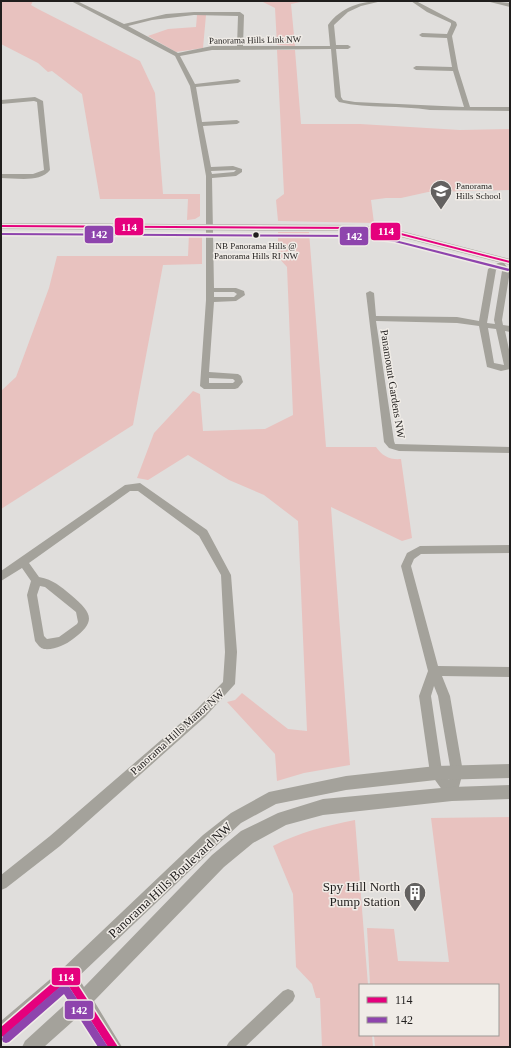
<svg xmlns="http://www.w3.org/2000/svg" width="511" height="1048" font-family="Georgia,serif">
  <style>
    .green { fill: #e8c2bf }
    .lines { fill: none; stroke-linecap: round; stroke-linejoin: round }
    .minor { fill: #a4a29b; fill-rule: evenodd }
    .tertiary { fill: #a4a29b; fill-rule: evenodd }
    .bus-1-casing { stroke: #f0ece7; stroke-width: 3 }
    .bus-2-casing { stroke: #f0ece7; stroke-width: 3 }
    .bus-1 { fill: #e5007d; fill-rule: evenodd }
    .bus-2 { fill: #8e44ad; fill-rule: evenodd }
    .bus-dot { fill: #201e1d; stroke: #f0ece7; stroke-width: 1.5 }
    .labels { text-anchor: middle; dominant-baseline: central; stroke-width: 3; stroke-linejoin: round; paint-order: stroke }
    .far-street-label { font-size: 9px; fill: #201e1d; stroke: #f0ece7 }
    .far-poi-label { font-size: 9px; fill: #201e1d; stroke: #f0ece7; text-anchor: start }
    .far-bus-label { font-size: 9px; fill: #201e1d; stroke: #f0ece7 }
    .street-label { font-size: 11px; fill: #201e1d; stroke: #f0ece7 }
    .near-street-label { font-size: 13px; fill: #201e1d; stroke: #f0ece7 }
    .near-poi-label { font-size: 13px; fill: #201e1d; stroke: #f0ece7; text-anchor: end }
    .line-badge { stroke: #f0ece7; stroke-width: 1.5 }
    .badge-label { font-size: 11px; text-anchor: middle; font-weight: bold; fill: #fff }
  </style>
  <rect width="100%" height="100%" fill="#e0dedc"/>
  <g class="green">
    <polygon points="1,1 33,1 31,5 38,9 140,61 155,93 163,194 200,194 200,216 195,219 187,220 188,199 100,199 82,94 52,71 48,72 38,63 1,44"/>
    <polygon points="261,1 305,1 291,4 295,46 277,45 275,8"/>
    <polygon points="197,15 206,15 203,48 176,52 148,36 168,29 196,27"/>
    <polygon points="277,50 295,50 301,124 360,124 460,130 510,129 510,190 428,192 401,198 386,198 371,200 374,223 278,221 276,200 284,194"/>
    <path d="M278,232H309L326,447H376C382,456 390,460 401,459L412,538L402,541L331,507L350,765L304,773L277,781L275,754L227,702L235,700L242,693L288,729L307,731L298,521L264,495L229,480L188,455L148,480L137,478L154,433L193,391L200,394L203,431L265,429L293,415L287,267L278,257Z"/>
    <polygon points="189,234 195,234 202,237 202,264 163,265 133,425 1,509 1,391 16,377 49,288 57,256 188,256"/>
    <polygon points="510,817 510,1047 375,1047 374,1035 498,1035 498,985 370,985 367,928 394,929 398,961 449,962 431,818"/>
    <path d="M355,820L368,985H360V1035H372L373,1047H322L320,998H316L312,984L296,967L293,894L273,846C300,832 325,826 355,820Z"/>
  </g>
  <g class="lines">
    <g class="minor">
      <path d="M71,1H77L124,24L166,14L194,12H240L244,15L243,46H330L328,25C341,7 361,1 382,1L361,6L348,12L334,25L336,45H348L351,47L348,49H336L341,97L343,100L355,102L464,107L453,71L416,70L413,68L416,66L452,67L447,38L422,37L419,35L422,33L447,34L451,25V23L427,12L411,1H416L456,22L457,25L452,36L458,69L470,107H510V111L430,110C400,105 369,109 339,102L335,97L331,49L212,50L180,56L195,84L238,79L241,81L238,83L196,87L202,122L237,120L240,122L237,124L203,126L211,167L233,166L242,169V172L236,176L212,178L214,288H236L244,291L245,295L236,301L214,302L209,372L238,374L241,376L243,382L238,388L235,389H204L200,386L206,300V176L190,86L175,56ZM194,15L238,16L237,46H212L178,53L128,26L152,20ZM236,170L234,172L212,174L211,171ZM214,292H234L237,294L234,297H214ZM209,378L233,379L235,381L233,383H209Z"/>
      <polygon points="490,1 510,3 510,7 490,2"/>
      <path d="M35,97L43,101L50,170C40,183 16,178 1,178V174H33L44,170L37,102L34,101L1,104V100Z"/>
      <path d="M498,263H504L510,271L502,320L503,325L510,326V332L505,331L510,354V369L501,371L487,367L479,326L457,323L376,321L394,441L395,444L510,447V453L399,451L389,448L384,442L366,293L370,291L374,293L376,316L457,317L479,321L488,269ZM500,268L502,271L494,320L495,324L487,323L496,270ZM488,328L496,329L504,365L494,363Z"/>
      <path d="M140,483L207,530L231,575L237,652L235,684L205,717L60,846L6,888L1,890V875L50,836L197,709L223,682L225,652L221,575L199,536L138,491H130L29,563L39,577C54,580 60,586 71,595C92,613 97,621 73,639C65,645 55,650 44,649C40,648 38,645 35,641L27,595L31,581L22,568L1,581V571L125,485ZM40,586L45,587L76,612L78,622L77,624L59,637L47,639L44,636L37,595Z"/>
      <path d="M510,545V553L421,554L414,559L411,566L438,666L510,667V677L442,676L450,696L463,772L456,798L452,800L448,798L430,773L419,696L428,671L401,566L407,553L420,546ZM434,686L438,696L451,772L449,780L442,771L431,696Z"/>
      <polygon points="288,989 293,991 295,996 293,1001 245,1047 226,1047 229,1042 283,991"/>
    </g>
    <g class="tertiary">
      <polygon points="1,223 361,225 397,230 510,259 510,265 397,236 361,231 1,229"/>
      <polygon points="510,764 510,778 436,780 346,790 276,804 241,823 215,847 78,977 84,987 212,855 241,831 278,813 323,799 452,787 510,785 510,799 452,801 323,815 286,825 253,843 224,867 94,1001 122,1047 103,1047 81,1014 44,1047 22,1047 25,1041 71,999 65,989 7,1039 1,1042 1,1021 61,970 203,835 231,813 269,792 346,776 436,766"/>
    </g>
    <g class="bus-1-casing">
      <g id="bus-1">
        <polygon points="1,225 361,227 397,232 510,261 510,263 397,234 361,229 1,227"/>
        <polygon points="67,972 70,973 118,1047 108,1047 66,982 4,1036 1,1037 1,1027 64,973"/>
      </g>
    </g>
    <g class="bus-2-casing">
      <g id="bus-2">
        <polygon points="1,233 360,235 395,240 510,269 510,270 508,271 395,242 360,237 1,235"/>
        <polygon points="65,984 68,985 108,1047 98,1047 64,994 9,1042 6,1043 3,1042 2,1039 3,1036 62,985"/>
      </g>
    </g>
    <use href="#bus-1" class="bus-1"/>
    <use href="#bus-2" class="bus-2"/>
  </g>
  <defs>
    <g id="school-pin" transform="scale(1.15)"><path d="M0 17L-7.5 6A9.5 9.5 0 1 1 7.5 6Z" fill="#636160" stroke="#f0ece7"/><path d="M0-5L7-2L0 1L-7-2ZM-4 1L0 2.5L4 1V4Q0 6-4 4Z" fill="#fff"/></g>
    <g id="building-pin" transform="scale(1.15)"><path d="M0 17L-7.5 6A9.5 9.5 0 1 1 7.5 6Z" fill="#636160" stroke="#f0ece7"/><path d="M-4-6H4V6H1V3H-1V6H-4ZM-2.5-4.3h1.7v1.8h-1.7ZM.8-4.3h1.7v1.8H.8ZM-2.5-1h1.7V.8h-1.7ZM.8-1h1.7V.8H.8Z" fill="#fff"/></g>
  </defs>
  <g fill-rule="evenodd">
    <use href="#school-pin" x="441" y="191"/>
    <use href="#building-pin" x="415" y="893"/>
  </g>
  <circle class="bus-dot" cx="256" cy="235" r="3.5"/>
  <g class="labels">
    <g class="far-street-label">
      <text transform="translate(255 40) rotate(-1)">Panorama Hills Link NW</text>
    </g>
    <g class="far-poi-label">
      <text x="456" y="186">Panorama<tspan x="456" dy="10">Hills School</tspan></text>
    </g>
    <g class="far-bus-label">
      <text x="256" y="246">NB Panorama Hills @<tspan x="256" dy="10">Panorama Hills RI NW</tspan></text>
    </g>
    <g class="street-label">
      <text transform="translate(393 384) rotate(81)">Panamount Gardens NW</text>
      <text transform="translate(177 732) rotate(-42)">Panorama Hills Manor NW</text>
    </g>
    <g class="near-street-label">
      <text transform="translate(170 880) rotate(-43)">Panorama Hills Boulevard NW</text>
    </g>
    <g class="near-poi-label">
      <text x="400" y="886">Spy Hill North<tspan x="400" dy="15">Pump Station</tspan></text>
    </g>
  </g>
  <g class="line-badge">
    <rect x="114" y="217" width="30" height="19" rx="4" fill="#e5007d"/>
    <rect x="370" y="222" width="31" height="19" rx="4" fill="#e5007d"/>
    <rect x="84" y="225" width="30" height="19" rx="4" fill="#8e44ad"/>
    <rect x="339" y="226" width="30" height="20" rx="4" fill="#8e44ad"/>
    <rect x="51" y="967" width="30" height="19" rx="4" fill="#e5007d"/>
    <rect x="64" y="1000" width="30" height="20" rx="4" fill="#8e44ad"/>
  </g>
  <g class="badge-label">
    <text x="129" y="231">114</text>
    <text x="386" y="235">114</text>
    <text x="99" y="238">142</text>
    <text x="354" y="240">142</text>
    <text x="66" y="981">114</text>
    <text x="79" y="1014">142</text>
  </g>
  <rect width="511" height="1048" fill="none" stroke="#201e1d" stroke-width="4"/>
  <rect x="359" y="984" width="140" height="52" fill="#f0ece7" stroke="#9d9a96"/>
  <rect x="367" y="997" width="20" height="6" fill="#e5007d" stroke="#9d9a96"/>
  <text x="395" y="1004" font-size="12" fill="#201e1d">114</text>
  <rect x="367" y="1017" width="20" height="6" fill="#8e44ad" stroke="#9d9a96"/>
  <text x="395" y="1024" font-size="12" fill="#201e1d">142</text>
</svg>
